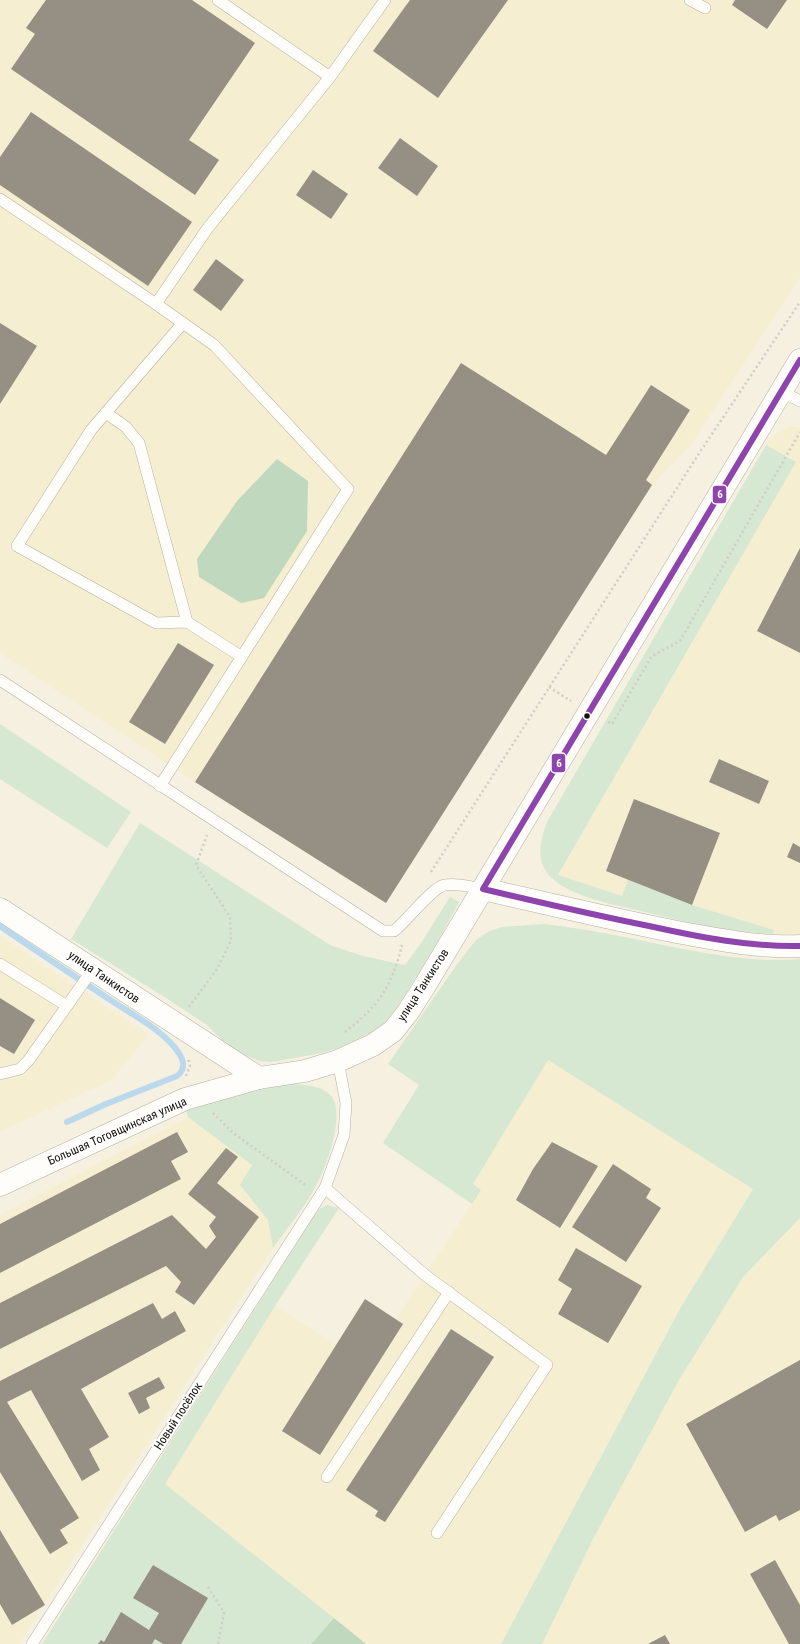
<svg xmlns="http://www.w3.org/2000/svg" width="800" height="1644" font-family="'Roboto Condensed',sans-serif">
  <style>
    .built { fill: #f6eed0 }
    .green { fill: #d6e8d1 }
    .forest { fill: #c0d8be }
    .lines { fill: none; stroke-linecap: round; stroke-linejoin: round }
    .stream { stroke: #bad9ec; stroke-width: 6 }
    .building { fill: #969084 }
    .lane-casing { stroke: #b5b1a4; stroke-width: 12 }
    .street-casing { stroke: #b5b1a4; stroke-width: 23 }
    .secondary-casing { stroke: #b5b1a4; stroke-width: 23 }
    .path { stroke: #cfcdc8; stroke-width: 2.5; stroke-dasharray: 2 3; stroke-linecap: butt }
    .lane { stroke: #fefdfa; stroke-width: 11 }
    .street { stroke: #fefdfa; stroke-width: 22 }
    .secondary { stroke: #fefdfa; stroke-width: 22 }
    .bus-1-casing { stroke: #fff; stroke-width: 9 }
    .bus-1 { stroke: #8e44ad; stroke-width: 6 }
    .bus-dot { fill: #120f05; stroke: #fff; stroke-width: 1.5 }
    .labels { text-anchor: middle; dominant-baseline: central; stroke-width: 4; stroke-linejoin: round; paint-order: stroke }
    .street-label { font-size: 12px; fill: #120f05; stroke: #fff }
    .line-badge { stroke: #fff; stroke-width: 1.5 }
    .badge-label { font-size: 11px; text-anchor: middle; font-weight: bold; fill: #fff }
  </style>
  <rect width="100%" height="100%" fill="#f5f0df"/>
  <g class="built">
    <polygon points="0,0 800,0 800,277 690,446 652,485 386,903 172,767 0,653"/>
    <polygon points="792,427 800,428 800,935 773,934 774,930 692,905 628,880 622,896 558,876 796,462 766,445 772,436 783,430"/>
    <polygon points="0,936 147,1034 145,1039 111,1080 0,1132"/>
    <polygon points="548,1060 753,1189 681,1307 501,1644 366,1644 165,1484 275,1306 336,1344 365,1299 396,1319 481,1190 472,1184"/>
    <polygon points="188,1117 252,1165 241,1185 268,1220 273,1248 19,1644 0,1644 0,1215"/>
    <polygon points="800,1218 800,1644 542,1644 593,1539 679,1380 743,1277"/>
  </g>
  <g class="green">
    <path d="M766,445L796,462L558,875L622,896L628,880L692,905L774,930L773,934C760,933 747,932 734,931C702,927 671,918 641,911C620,906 598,902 579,894C569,890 555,883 548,874C535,857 541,840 547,822Z"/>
    <polygon points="0,724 131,812 107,848 0,779"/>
    <polygon points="140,823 330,945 363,956 405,965 419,946 450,897 459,902 437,943 398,1006 384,1023 372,1032 339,1048 317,1054 271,1062 259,1061 230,1048 207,1025 166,998 71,939"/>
    <path d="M544,924C587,929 630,938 673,947C715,955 757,963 800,959V1218L743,1277L679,1380L593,1539L542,1644H501L681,1307L753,1189L548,1060L473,1184L481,1190L472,1204L383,1143L419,1085L388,1064L458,963L476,940L488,932L501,927Z"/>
    <path d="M290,1084C304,1085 323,1085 332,1097C345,1115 327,1164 318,1182C306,1206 288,1227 273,1248L268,1220L240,1185L252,1165L188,1117L185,1107L214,1097Z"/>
    <polygon points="327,1205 339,1208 275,1306 165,1484 334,1618 311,1644 42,1644 312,1219 319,1209"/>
  </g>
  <g class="forest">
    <polygon points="277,459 308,481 307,531 264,598 241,603 199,577 197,559 237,501"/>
    <polygon points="334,1618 366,1644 311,1644"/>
  </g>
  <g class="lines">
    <path class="stream" d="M0,926C38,952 77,978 115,1003C135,1016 165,1032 178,1052C184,1060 186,1069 177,1076L106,1104L67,1122"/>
  </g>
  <g class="building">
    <polygon points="46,0 192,0 255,43 189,140 219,160 195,195 11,69 35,34 26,28"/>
    <polygon points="410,0 508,0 438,98 373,51"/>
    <polygon points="735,0 787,0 767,29 732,5"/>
    <polygon points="31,112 192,222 148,286 0,185 0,157"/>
    <polygon points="400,138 438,166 417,196 378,168"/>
    <polygon points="313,170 348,194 331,219 296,195"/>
    <polygon points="216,259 244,280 221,311 193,290"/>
    <polygon points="0,323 37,346 0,404"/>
    <polygon points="461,363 606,455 651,385 690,410 646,480 652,485 386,903 195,782"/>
    <polygon points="800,548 800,653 757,631"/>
    <polygon points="178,643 214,665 165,744 129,722"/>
    <polygon points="719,759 769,781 759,804 709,782"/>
    <polygon points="634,799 720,833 692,905 606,871"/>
    <polygon points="793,843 800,847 800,863 787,857"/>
    <polygon points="0,998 35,1020 14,1054 0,1046"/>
    <polygon points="177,1132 188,1152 171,1161 181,1179 0,1273 0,1224"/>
    <polygon points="552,1142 598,1166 560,1228 516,1200 533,1169"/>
    <polygon points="226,1148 238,1157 217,1183 259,1217 194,1305 175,1292 181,1282 166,1266 0,1349 0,1303 172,1215 206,1249 216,1237 209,1226 216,1217 188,1194"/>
    <polygon points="613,1164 651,1189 646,1198 661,1208 626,1262 572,1227"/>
    <polygon points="576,1248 642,1286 608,1343 558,1314 572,1289 558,1280"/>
    <polygon points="365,1299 403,1324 320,1455 282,1431"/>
    <polygon points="153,1303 162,1319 175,1311 186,1331 81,1389 109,1437 89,1449 100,1470 82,1481 31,1390 7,1402 79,1518 60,1530 68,1543 50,1554 0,1472 0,1381"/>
    <polygon points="451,1329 494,1357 385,1522 375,1516 378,1511 346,1490"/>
    <polygon points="800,1360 800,1510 779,1521 776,1515 745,1532 686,1424"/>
    <polygon points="159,1377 165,1388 146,1398 150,1408 139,1414 128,1393"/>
    <polygon points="0,1530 45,1605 12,1625 0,1604"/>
    <polygon points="775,1560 800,1605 800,1644 789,1644 750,1574"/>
    <polygon points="153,1565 208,1598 181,1644 163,1644 155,1639 152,1644 98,1644 101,1640 104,1642 121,1612 149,1630 159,1613 133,1598"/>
    <polygon points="665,1635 670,1644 648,1644"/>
  </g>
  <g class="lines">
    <g class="lane-casing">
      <g id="lane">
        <polyline points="218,0 330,77"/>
        <polyline points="690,0 705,8"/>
        <polyline points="0,199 156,304 214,345 348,489 160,786"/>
        <polyline points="156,304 207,229 330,77 385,0"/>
        <polyline points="183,323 91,430 17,546 156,623 187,622 242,657"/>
        <polyline points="780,391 800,401"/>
        <polyline points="106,413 126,427 139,443 187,622"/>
        <path d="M0,680L383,931H394C407,921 432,887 445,885C458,883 471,887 483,889"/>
        <polyline points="0,964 67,1006"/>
        <polyline points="0,1074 20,1069 28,1061 93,969"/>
        <polyline points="325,1188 425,1275 547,1365 437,1533"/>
        <polyline points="327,1477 449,1292"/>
        <polyline points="32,1644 325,1188 344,1135 346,1103 338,1061"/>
      </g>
    </g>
    <g class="street-casing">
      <polyline id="street" points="0,909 259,1078"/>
    </g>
    <g class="secondary-casing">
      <g id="secondary">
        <path d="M483,889C549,904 615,920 682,933C721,940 760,948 800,946"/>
        <polyline points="0,1185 185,1099 259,1078 305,1071 338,1061 373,1045 393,1031 408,1012 424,987 800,360"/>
      </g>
    </g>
    <g class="path">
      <polyline points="549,687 571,701"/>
      <polyline points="608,722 612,724 652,656 680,641 800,432"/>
      <polyline points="431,872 698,455 800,302"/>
      <polyline points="189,1007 217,969 231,941 230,917 196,865 207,835"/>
      <path d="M345,1032C379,1006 392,986 402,945"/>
      <polyline points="186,1076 190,1066 188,1057"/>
      <polyline points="213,1113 233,1133 307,1186"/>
      <polyline points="208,1587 224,1612 218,1644"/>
    </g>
    <use href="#lane" class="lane"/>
    <use href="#street" class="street"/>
    <use href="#secondary" class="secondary"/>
    <g class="bus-1-casing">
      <path id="bus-1" d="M800,360L483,889C538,902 594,915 649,926C699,937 749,947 800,946"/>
    </g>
    <use href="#bus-1" class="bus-1"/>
  </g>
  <circle class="bus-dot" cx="587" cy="716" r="3.5"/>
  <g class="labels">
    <g class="street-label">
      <text transform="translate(104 977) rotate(34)">улица Танкистов</text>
      <text transform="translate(423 985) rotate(-57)">улица Танкистов</text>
      <text transform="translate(117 1131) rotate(-24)">Большая Тоговщинская улица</text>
      <text transform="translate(178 1416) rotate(-57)">Новый посёлок</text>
    </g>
  </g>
  <g class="line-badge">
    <rect x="712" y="485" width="15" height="19" rx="4" fill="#8e44ad"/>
    <rect x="551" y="753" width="15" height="20" rx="4" fill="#8e44ad"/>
  </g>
  <g class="badge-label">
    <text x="720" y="498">6</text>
    <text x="559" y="767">6</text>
  </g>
</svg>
